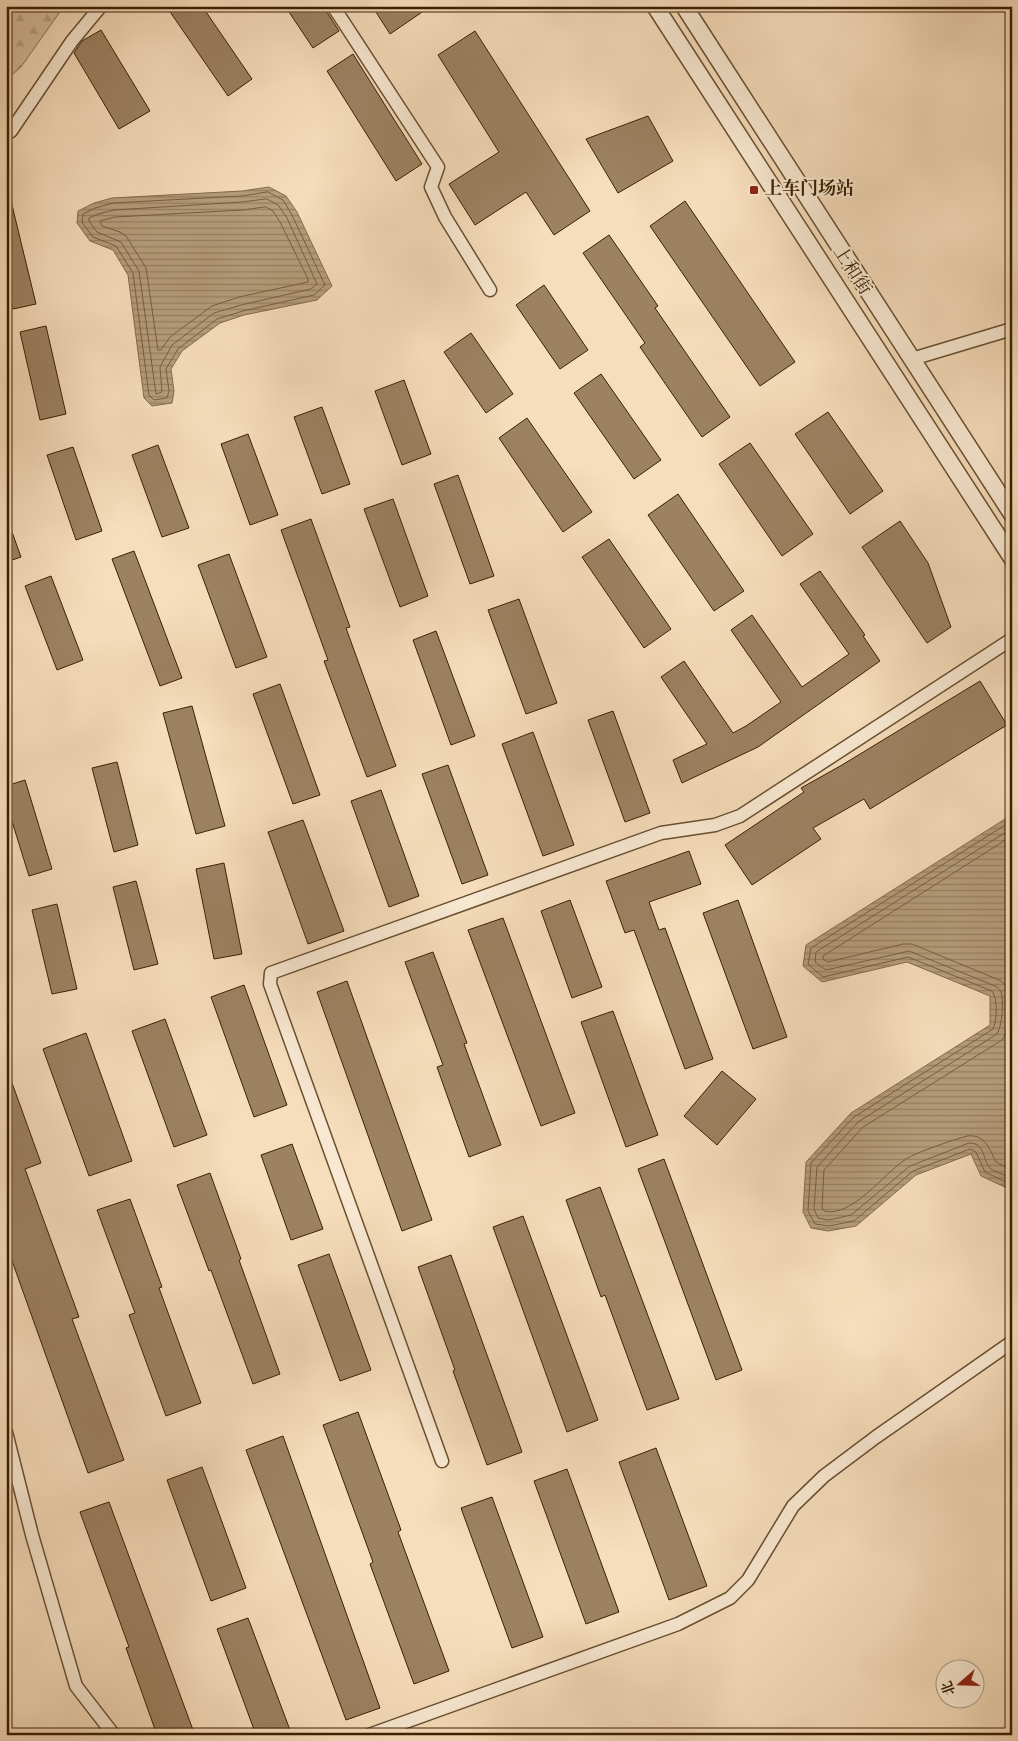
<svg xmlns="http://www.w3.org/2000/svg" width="1018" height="1741" font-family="'Sorts Mill Goudy','Noto Serif SC',serif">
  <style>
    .forest { fill: url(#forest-firs); stroke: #886e4f }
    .water { fill: url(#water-rules); stroke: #856b4b }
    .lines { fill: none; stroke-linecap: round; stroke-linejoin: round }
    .shore { stroke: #785e3f; stroke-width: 1 }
    .building { fill: #9c8262; stroke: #3b2002 }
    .minor-casing { stroke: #6a4f30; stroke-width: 15 }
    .tertiary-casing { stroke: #6a4f30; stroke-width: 19 }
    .minor { stroke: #f9e9d3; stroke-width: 12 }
    .tertiary { stroke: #f9e9d3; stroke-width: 16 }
    .poi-dot { fill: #8f2418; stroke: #f9e9d3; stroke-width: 2 }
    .labels { text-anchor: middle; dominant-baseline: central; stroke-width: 4; stroke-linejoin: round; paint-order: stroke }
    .poi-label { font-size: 18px; font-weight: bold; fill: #3b2002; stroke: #f9e9d3; text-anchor: start }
    .street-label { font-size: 18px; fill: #3b2002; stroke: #f9e9d3 }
  </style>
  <defs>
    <pattern id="forest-firs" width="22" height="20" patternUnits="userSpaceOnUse" patternTransform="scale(1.25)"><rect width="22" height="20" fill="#d6bd9c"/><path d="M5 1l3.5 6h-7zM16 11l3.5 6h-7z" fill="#b9a285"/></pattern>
    <pattern id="water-rules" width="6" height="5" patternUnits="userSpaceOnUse" patternTransform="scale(1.25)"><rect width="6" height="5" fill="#b69d7c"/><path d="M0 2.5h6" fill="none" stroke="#958063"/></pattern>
  </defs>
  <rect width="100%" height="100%" fill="#f6ddbb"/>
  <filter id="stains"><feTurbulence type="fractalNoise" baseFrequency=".004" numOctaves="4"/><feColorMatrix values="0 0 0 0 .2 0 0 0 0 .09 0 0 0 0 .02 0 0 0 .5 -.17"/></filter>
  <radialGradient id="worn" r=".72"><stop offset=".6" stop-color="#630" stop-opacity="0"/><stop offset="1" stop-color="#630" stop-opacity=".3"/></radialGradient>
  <polygon class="forest" points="6,6 64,6 21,67 6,80"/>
  <g class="water">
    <polygon points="269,187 286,196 297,212 332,286 317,300 244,315 220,323 182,351 171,369 174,391 172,403 152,406 144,398 128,275 113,250 90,241 77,223 78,211 94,203 112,198 242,191"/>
    <polygon points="1005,819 1012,821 1012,1193 1009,1189 981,1176 971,1154 916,1175 856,1226 828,1231 811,1228 803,1212 806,1162 851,1113 990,1025 990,996 907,962 822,982 803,966 806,945"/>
  </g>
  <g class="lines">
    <g class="shore">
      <polygon points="268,192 283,200 292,215 325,285 314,295 243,311 217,319 178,349 166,369 169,391 167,398 154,400 149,395 133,273 116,246 93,237 82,222 83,214 95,208 113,203 242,196"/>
      <polygon points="267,199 278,205 287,218 317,284 311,289 241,305 214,313 172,345 160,367 162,392 156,394 139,271 121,242 97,232 89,221 89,218 98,214 114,210 242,202"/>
      <polygon points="266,207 273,211 280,222 308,279 308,282 239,297 212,306 170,337 161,350 158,350 146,268 126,236 120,232 102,226 100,221 115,217 243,210"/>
      <path d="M1012,825H1005L811,948L808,964L823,977L908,957L992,991C998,998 997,1021 993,1029L854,1117L811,1163L808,1211L815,1224L829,1226L854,1221L913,1171L970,1149L976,1152L985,1172L1012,1185"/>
      <path d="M1012,832H1006L816,952L815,962L826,970L909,951L995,986C998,988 999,988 1001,992C1004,1000 1002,1027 997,1034L858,1122L817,1167L814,1209L818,1218L829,1220L851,1215L910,1166L969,1143C985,1143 982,1157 989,1167C993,1172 1006,1175 1012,1178"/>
      <path d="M1012,839H1007L823,956V959L828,962L903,944H912L999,980C1003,982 1006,985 1007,989C1013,1000 1010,1031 1002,1040L863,1127L824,1170L822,1208L824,1211C852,1218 883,1174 906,1159C919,1151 951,1141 967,1136C985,1134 989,1148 996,1162L1012,1170"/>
    </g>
  </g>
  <g class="building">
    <polygon points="166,6 202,6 252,79 228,96"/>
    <polygon points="285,6 323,6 339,31 313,48"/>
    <polygon points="372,6 431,6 390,34"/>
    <polygon points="101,30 150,111 119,129 74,53 82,41"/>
    <polygon points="475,31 590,211 554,235 526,192 475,225 449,184 499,152 438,55"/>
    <polygon points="353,54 422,164 396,181 327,71"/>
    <polygon points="648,116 673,161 618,193 586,139"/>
    <polygon points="11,201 36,304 13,309 6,283 6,202"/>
    <polygon points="685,201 795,362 760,386 650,226"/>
    <polygon points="609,235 658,306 655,308 730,417 702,437 640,347 645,343 583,253"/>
    <polygon points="544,285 588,350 560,369 516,305"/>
    <polygon points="46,326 66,414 40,420 20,332"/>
    <polygon points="471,333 513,394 486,413 444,352"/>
    <polygon points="601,374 661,460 634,479 574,393"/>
    <polygon points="404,380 431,454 402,465 375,391"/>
    <polygon points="322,407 350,484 322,494 294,417"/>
    <polygon points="828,412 883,491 850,514 795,434"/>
    <polygon points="527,418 592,512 563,532 499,438"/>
    <polygon points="248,434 278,515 250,525 221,444"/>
    <polygon points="750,443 813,534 782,556 719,464"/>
    <polygon points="158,445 189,528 162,537 132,455"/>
    <polygon points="73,447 102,531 76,540 47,455"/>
    <polygon points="458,475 494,576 470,584 434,484"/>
    <polygon points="678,494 744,591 714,611 648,515"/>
    <polygon points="393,499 428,596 400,607 364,509"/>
    <polygon points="311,519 350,627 346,628 396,766 367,777 324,661 328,660 281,530"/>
    <polygon points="6,521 8,521 21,557 6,562"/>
    <polygon points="900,521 928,563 951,627 927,643 862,547"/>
    <polygon points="609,539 671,629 644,648 582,557"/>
    <polygon points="134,551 182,678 160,686 112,559"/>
    <polygon points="229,554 267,657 236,668 198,565"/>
    <polygon points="820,571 865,635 863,636 880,661 758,747 682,783 673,760 707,744 661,677 684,661 733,733 746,726 781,702 731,630 752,615 802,687 849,654 800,584"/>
    <polygon points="51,576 83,660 57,670 25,586"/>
    <polygon points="519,599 557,703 526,714 488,610"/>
    <polygon points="436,631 475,736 451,745 413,640"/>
    <polygon points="980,681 1007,725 870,809 864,799 813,828 821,839 752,885 725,845 804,792 801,788 842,765"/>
    <polygon points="280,684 320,795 293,804 253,694"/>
    <polygon points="192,706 225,826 196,834 163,713"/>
    <polygon points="613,711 650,813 625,822 588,720"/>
    <polygon points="533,732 574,845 543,856 502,744"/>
    <polygon points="117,762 138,845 114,852 92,768"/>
    <polygon points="448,765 488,875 462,884 422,774"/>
    <polygon points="25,780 52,869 29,876 6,802 6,786"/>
    <polygon points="381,790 419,896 389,907 351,801"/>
    <polygon points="303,820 344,931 308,944 268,832"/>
    <polygon points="689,851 701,884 649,902 659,930 665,928 713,1059 685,1069 634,930 625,933 606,881"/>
    <polygon points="224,863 242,954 214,959 196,869"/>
    <polygon points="136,881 158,964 134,970 113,887"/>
    <polygon points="570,900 602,987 572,998 541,911"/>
    <polygon points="738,900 787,1037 753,1049 703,913"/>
    <polygon points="57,904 77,989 52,994 32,910"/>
    <polygon points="503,918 575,1113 541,1126 468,930"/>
    <polygon points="433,952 467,1043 464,1044 501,1145 469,1157 437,1067 443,1065 405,962"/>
    <polygon points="347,981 432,1220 402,1231 317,992"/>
    <polygon points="244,985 287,1105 254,1117 211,997"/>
    <polygon points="613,1011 658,1135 626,1147 581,1022"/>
    <polygon points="165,1019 207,1135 174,1147 132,1031"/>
    <polygon points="86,1033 132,1161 89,1176 43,1049"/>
    <polygon points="722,1071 756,1099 717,1145 684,1116"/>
    <polygon points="8,1072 41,1163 25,1169 79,1317 72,1319 124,1460 88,1473 6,1244 6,1073"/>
    <polygon points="292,1144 323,1229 291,1240 261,1155"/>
    <polygon points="664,1159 742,1370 716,1380 638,1169"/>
    <polygon points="210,1173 241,1259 239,1260 280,1374 253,1384 211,1270 209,1271 177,1185"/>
    <polygon points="600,1187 679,1399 647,1410 605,1295 601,1297 566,1200"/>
    <polygon points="130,1199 162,1287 159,1288 201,1403 166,1416 129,1315 135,1313 97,1210"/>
    <polygon points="523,1216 598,1420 567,1432 493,1227"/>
    <polygon points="329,1254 371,1370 340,1381 298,1265"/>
    <polygon points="451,1255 522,1452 487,1465 453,1371 455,1370 418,1267"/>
    <polygon points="358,1412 401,1530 398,1532 449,1671 414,1684 370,1564 373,1562 323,1425"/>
    <polygon points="283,1436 380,1708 346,1720 246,1450"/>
    <polygon points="656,1448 707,1586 669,1600 619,1462"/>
    <polygon points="202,1467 246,1588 211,1601 167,1480"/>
    <polygon points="567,1469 619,1612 586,1624 534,1481"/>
    <polygon points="492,1497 543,1637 512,1648 461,1508"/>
    <polygon points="109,1502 193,1730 180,1735 157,1735 126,1648 129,1647 80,1512"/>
    <polygon points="248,1618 290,1730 278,1735 256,1735 217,1629"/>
  </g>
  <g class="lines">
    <g class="minor-casing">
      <g id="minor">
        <polyline points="333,6 438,167 431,187 445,217 490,290"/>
        <polyline points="6,134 11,131 72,41 101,6"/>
        <polyline points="912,359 1012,329"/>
        <polyline points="6,1432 32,1535 76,1686 114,1735"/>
        <polyline points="442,1461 270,984 271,973 661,833 715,825 740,816 1012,639"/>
        <polyline points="369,1735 678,1624 730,1598 748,1580 793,1506 824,1476 876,1437 1012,1342"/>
      </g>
    </g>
    <g class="tertiary-casing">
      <g id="tertiary">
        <polyline points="655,6 1012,558"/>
        <polyline points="684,6 1012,514"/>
      </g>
    </g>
    <use href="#minor" class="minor"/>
    <use href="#tertiary" class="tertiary"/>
  </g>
  <rect class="poi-dot" x="749" y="185" width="10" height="10" rx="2.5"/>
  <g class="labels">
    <g class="poi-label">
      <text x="764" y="190">上车门场站</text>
    </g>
    <g class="street-label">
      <text transform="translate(851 271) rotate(57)">上和街</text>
    </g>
  </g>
  <rect width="1018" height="1741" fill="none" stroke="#f6ddbb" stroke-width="25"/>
  <rect x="8" y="8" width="1003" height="1726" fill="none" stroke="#3b2002" stroke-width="2.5"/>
  <rect x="12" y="12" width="993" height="1716" fill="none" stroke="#3b2002"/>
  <g transform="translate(960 1684) rotate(250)"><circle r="24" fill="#f9e9d3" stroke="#ad997f"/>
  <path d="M0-4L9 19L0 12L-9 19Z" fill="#8f2418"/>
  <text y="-8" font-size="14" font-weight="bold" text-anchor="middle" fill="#3b2002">北</text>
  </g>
  <rect width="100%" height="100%" filter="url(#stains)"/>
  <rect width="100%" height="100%" fill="url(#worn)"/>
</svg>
